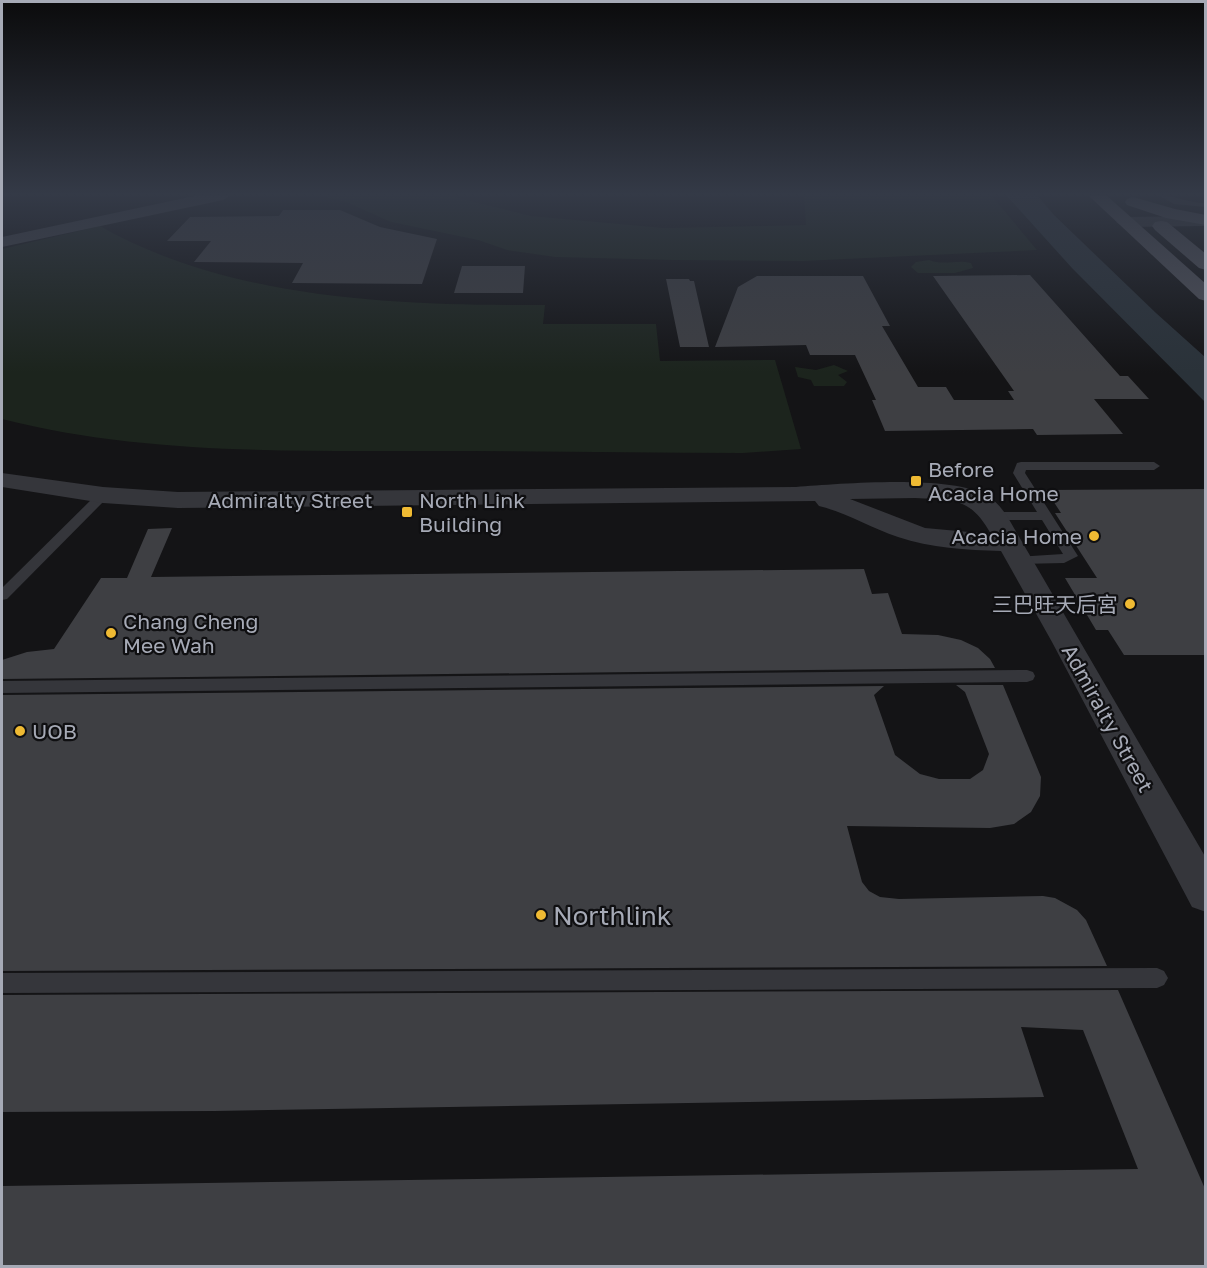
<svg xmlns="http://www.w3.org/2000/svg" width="1207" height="1268" font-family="'Golos Text','Noto Sans SC',sans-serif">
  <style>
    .green { fill: #1c241d }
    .water { fill: #2a3239 }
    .building { fill: #3e3f43 }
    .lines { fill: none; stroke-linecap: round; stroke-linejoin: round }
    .lane { fill: #35363b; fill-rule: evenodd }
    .street { fill: #35363b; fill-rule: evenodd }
    .secondary { fill: #43454b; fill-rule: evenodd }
    .primary { fill: #51525a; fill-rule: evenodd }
    .poi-dot { fill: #efba33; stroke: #0f0f11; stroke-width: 2 }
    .labels { text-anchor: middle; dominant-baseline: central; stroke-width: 4.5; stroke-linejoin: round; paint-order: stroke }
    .poi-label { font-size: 21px; fill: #a6aab6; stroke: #0f0f11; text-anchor: start }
    .street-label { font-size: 21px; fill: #a6aab6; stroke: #0f0f11 }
    .near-poi-label { font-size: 26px; fill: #a6aab6; stroke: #0f0f11; text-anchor: start }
  </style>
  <rect width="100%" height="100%" fill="#141416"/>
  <g class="green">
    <polygon points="317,195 446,195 531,216 664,228 806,225 804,195 991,195 1037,250 803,261 672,260 555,257 507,250 478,240 391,222 346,202"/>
    <path d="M100,226C230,300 399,306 545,305L543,324H656L660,361L775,360L801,449L743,453C637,453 532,451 426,451C283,451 140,454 2,419V249Z"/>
    <path d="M929,260C944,266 956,259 971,263L973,268L955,273H918L911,267L916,262Z"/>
    <polygon points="834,365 848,371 838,375 847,382 844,386 814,386 811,380 798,377 795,367 816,370"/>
  </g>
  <polygon class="water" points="1006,195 1037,195 1054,215 1156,313 1205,357 1205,402 1072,268"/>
  <g class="building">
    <polygon points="283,210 340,210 380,227 437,239 422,284 292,283 303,263 194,262 211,241 167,241 190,217 279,216"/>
    <polygon points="462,266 525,266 523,293 454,293"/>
    <polygon points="1030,275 1120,376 1128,376 1149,399 1094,399 1123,434 1037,435 1033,429 885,431 872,400 876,400 855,355 810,355 806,345 715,347 738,287 757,276 863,276 890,326 882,326 918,387 946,387 954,400 1014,400 1008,391 1014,391 933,276"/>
    <polygon points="666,279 689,279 690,281 694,281 709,347 680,347"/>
    <polygon points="1206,489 1206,655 1124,655 1108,630 1096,630 1065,578 1097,578 1055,513 1061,513 1046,490"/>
    <polygon points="172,528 151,577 864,569 872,594 888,593 902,634 938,635 961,640 978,648 990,659 995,668 2,679 2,660 27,652 54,649 101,578 127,578 148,529"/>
    <polygon points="956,685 1003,685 1041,777 1040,796 1031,812 1014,824 990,828 847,826 862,882 869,891 880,897 899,899 1043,896 1055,898 1077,910 1086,920 1107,966 2,971 2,695 884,686 874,695 895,755 920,774 939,779 970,779 983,770 989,754 965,692"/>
    <polygon points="1118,990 1206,1191 1206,1266 2,1266 2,1186 1138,1169 1083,1030 1021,1027 1044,1097 214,1111 2,1112 2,995"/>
  </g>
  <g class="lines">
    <g class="lane">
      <path d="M1158,195C1174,195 1187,203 1206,203V207L1174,204Z"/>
      <polygon points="1021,462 1154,462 1160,466 1154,470 1026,470 1025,473 1078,556 1064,563 1019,564 1014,563 1012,560 1014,557 1063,554 1042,520 994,520 988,516 994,512 1037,512 1013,473 1017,463"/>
      <polygon points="103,491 107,492 109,495 107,498 7,599 2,600 2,588 99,492"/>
      <polygon points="1027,670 1033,672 1035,676 1033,680 1027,682 2,693 2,681"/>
      <polygon points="1157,968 1164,971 1168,978 1164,985 1157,988 2,993 2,973"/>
    </g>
    <g class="street">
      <polygon points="1206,216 1206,226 1124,227 1116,222 1124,217"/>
      <path d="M2,473L103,487L178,492L796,487C840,484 951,474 988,496C996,501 1002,509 1007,516L1206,858V912L1192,907L1052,642L1001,551C966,550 931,548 898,537C871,528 847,513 819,506L815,501L178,508L103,503L2,487ZM915,498C954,500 970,497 991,534L925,528L850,499Z"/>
    </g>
    <polygon class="secondary" points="199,195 231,195 223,200 2,247 2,237"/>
    <g class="primary">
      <polygon points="1088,195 1106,195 1206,284 1206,301 1199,299"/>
      <polygon points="1133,197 1175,209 1206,215 1206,225 1166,218 1127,205 1125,202 1127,199"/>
      <polygon points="1161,221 1167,222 1206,254 1206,270 1199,268 1155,230 1152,226 1155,222"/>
    </g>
  </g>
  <linearGradient id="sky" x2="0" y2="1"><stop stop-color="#0b0b0c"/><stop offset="0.52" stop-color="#343a47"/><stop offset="1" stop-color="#343a47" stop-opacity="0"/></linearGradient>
  <rect width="1207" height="373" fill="url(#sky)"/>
  <g class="poi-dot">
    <rect x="910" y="475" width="12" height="12" rx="3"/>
    <rect x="401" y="506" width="12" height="12" rx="3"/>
    <circle cx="1094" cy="536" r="6"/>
    <circle cx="1130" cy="604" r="6"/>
    <circle cx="111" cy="633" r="6"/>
    <circle cx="20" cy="731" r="6"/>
    <circle cx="541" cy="915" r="6"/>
  </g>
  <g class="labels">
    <g class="poi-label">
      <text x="928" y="469">Before<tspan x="928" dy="24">Acacia Home</tspan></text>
      <text x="419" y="500">North Link<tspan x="419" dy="24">Building</tspan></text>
      <text x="1082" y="536" text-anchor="end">Acacia Home</text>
      <text x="1118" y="604" text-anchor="end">三巴旺天后宮</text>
      <text x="123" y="621">Chang Cheng<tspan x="123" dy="24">Mee Wah</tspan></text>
      <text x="32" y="731">UOB</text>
    </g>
    <g class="street-label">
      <text x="290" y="500">Admiralty Street</text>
      <text transform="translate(1108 718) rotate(61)">Admiralty Street</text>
    </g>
    <g class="near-poi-label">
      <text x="553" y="915">Northlink</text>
    </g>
  </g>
  <rect width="1207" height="1268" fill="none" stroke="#a6aab6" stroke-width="6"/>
</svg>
